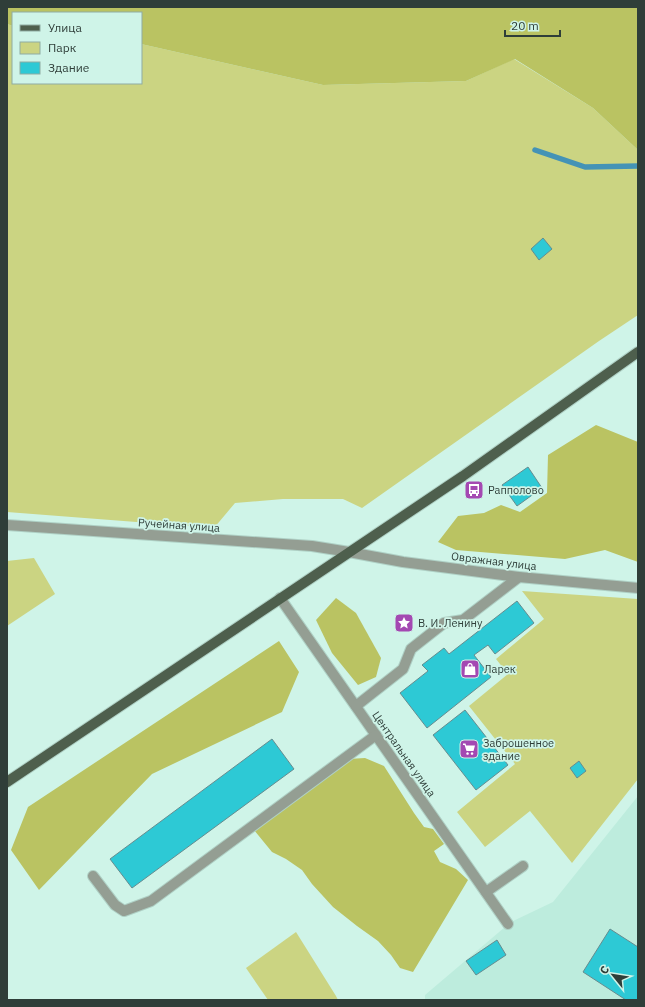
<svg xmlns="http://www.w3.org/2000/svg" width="645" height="1007" font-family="'IBM Plex Sans',sans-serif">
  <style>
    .built { fill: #bdecdd }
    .green { fill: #cbd482 }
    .forest { fill: #bac362 }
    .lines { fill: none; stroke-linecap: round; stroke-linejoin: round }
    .stream { stroke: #4493b6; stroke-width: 5.5 }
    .building { fill: #2dc9d5; stroke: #668c8f }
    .minor-casing { stroke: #afd0c5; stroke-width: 12 }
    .major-casing { stroke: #afd0c5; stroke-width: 12 }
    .minor { stroke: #949e93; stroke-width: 10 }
    .major { stroke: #4e5f4d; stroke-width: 10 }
    .labels { text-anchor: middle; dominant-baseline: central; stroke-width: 3.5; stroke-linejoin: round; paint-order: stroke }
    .poi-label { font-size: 11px; fill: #2f3e39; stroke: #cff4e8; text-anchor: start }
    .street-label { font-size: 11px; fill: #2f3e39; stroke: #cff4e8 }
  </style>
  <rect width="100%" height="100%" fill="#cff4e8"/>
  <polygon class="built" points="638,796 638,1000 425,1000 425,995 511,922 553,902"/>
  <g class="green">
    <polygon points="7,24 13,26 13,83 141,83 141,44 323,85 466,81 514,59 593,108 638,150 638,315 599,341 362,508 343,499 283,499 235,503 214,528 7,512"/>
    <polygon points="34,558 55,594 7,626 7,561"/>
    <polygon points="522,591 638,599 638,779 572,863 530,811 485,847 457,812 515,764 469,706 508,674 496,659 544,619"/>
    <polygon points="296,932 336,996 338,1000 268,1000 246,968"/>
  </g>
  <g class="forest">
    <polygon points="7,7 638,7 638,150 593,108 515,59 466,81 323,85 141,44 141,13 13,13 13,26 7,24"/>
    <polygon points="596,425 638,442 638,562 605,550 565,559 456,550 438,542 458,516 484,513 501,505 520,512 547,493 548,455"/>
    <polygon points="336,598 356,613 381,658 376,677 358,685 332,653 316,620"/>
    <polygon points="279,641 299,672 282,712 152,774 39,890 11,850 28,807"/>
    <polygon points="365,758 384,766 414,813 424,827 433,829 444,844 434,851 440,862 456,869 468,880 413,972 400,968 391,955 378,941 357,926 333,907 312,884 302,870 286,859 272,852 254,830 348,759"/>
  </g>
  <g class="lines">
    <polyline class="stream" points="535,150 585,167 638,166"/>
  </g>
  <g class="building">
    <polygon points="543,238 552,249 539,260 531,249"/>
    <polygon points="528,467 542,488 517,506 502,485"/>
    <polygon points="517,601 534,623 495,654 488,645 474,655 491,677 427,728 400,693 428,671 422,665 444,648 449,654"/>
    <polygon points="465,710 508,765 476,790 433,735"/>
    <polygon points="272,739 294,769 132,888 110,859"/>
    <polygon points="579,761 586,771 577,778 570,768"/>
    <polygon points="610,929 638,947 638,1000 626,1000 583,972"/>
    <polygon points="497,940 506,955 476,975 466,961"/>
  </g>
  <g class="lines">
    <g class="minor-casing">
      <g id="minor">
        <polyline points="7,525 312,546 349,552 403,562 519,577 638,588"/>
        <polyline points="280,598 508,924"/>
        <polyline points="356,706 403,669 411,649 444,623 463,620 519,577"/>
        <polyline points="93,876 115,905 124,911 151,901 376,735"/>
        <polyline points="486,892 523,866"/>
      </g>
    </g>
    <g class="major-casing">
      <polyline id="major" points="7,782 463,476 638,352"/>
    </g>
    <use href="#minor" class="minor"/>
    <use href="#major" class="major"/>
  </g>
  <defs>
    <g id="bus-square" transform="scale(1)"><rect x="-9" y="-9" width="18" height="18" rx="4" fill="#a448b2" stroke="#cff4e8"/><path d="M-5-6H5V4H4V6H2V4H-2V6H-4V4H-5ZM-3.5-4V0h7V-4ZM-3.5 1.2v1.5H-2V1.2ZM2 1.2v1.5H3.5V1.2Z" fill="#fff"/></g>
    <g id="sight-square" transform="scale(1)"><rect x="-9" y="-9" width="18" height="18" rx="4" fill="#a448b2" stroke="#cff4e8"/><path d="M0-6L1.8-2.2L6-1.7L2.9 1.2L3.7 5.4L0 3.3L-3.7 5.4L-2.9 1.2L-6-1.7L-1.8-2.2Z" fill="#fff"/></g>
    <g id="shop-square" transform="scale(1)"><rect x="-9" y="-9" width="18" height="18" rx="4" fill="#a448b2" stroke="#cff4e8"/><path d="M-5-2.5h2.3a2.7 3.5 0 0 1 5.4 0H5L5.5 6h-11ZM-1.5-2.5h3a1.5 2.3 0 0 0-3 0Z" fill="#fff"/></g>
    <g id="supermarket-square" transform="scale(1)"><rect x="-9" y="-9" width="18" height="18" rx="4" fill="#a448b2" stroke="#cff4e8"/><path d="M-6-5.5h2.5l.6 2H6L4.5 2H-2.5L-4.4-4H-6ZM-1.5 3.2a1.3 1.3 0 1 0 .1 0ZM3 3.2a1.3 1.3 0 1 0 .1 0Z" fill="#fff"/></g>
  </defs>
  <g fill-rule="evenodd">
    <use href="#bus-square" x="474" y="490"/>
    <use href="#sight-square" x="404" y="623"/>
    <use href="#shop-square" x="470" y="669"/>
    <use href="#supermarket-square" x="469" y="749"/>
  </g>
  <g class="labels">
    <g class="poi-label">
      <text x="488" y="490">Рапполово</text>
      <text x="418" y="623">В. И. Ленину</text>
      <text x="484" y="669">Ларек</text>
      <text x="483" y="743">Заброшенное<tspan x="483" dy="13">здание</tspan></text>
    </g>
    <g class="street-label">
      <text transform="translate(179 525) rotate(4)">Ручейная улица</text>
      <text transform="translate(494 561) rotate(7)">Овражная улица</text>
      <text transform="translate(404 754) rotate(55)">Центральная улица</text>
    </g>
  </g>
  <rect width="645" height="1007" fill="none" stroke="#2f3e39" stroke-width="16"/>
  <rect x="12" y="12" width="130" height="72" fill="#cff4e8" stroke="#8faba2"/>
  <rect x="20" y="25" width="20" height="6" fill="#4e5f4d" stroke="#8faba2"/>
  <text x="48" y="32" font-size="12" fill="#2f3e39">Улица</text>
  <rect x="20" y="42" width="20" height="12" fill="#cbd482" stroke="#8faba2"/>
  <text x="48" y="52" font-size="12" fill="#2f3e39">Парк</text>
  <rect x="20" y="62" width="20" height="12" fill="#2dc9d5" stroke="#8faba2"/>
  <text x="48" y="72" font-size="12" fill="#2f3e39">Здание</text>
  <g transform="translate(613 975) rotate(300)" stroke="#cff4e8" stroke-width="3" paint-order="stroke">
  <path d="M0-3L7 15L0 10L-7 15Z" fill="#2f3e39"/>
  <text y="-6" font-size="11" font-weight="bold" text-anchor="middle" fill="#2f3e39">С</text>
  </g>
  <path d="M505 30v6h55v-6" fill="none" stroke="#2f3e39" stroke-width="2"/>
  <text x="511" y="30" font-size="12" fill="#2f3e39" stroke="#cff4e8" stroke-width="3" paint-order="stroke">20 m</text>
</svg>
